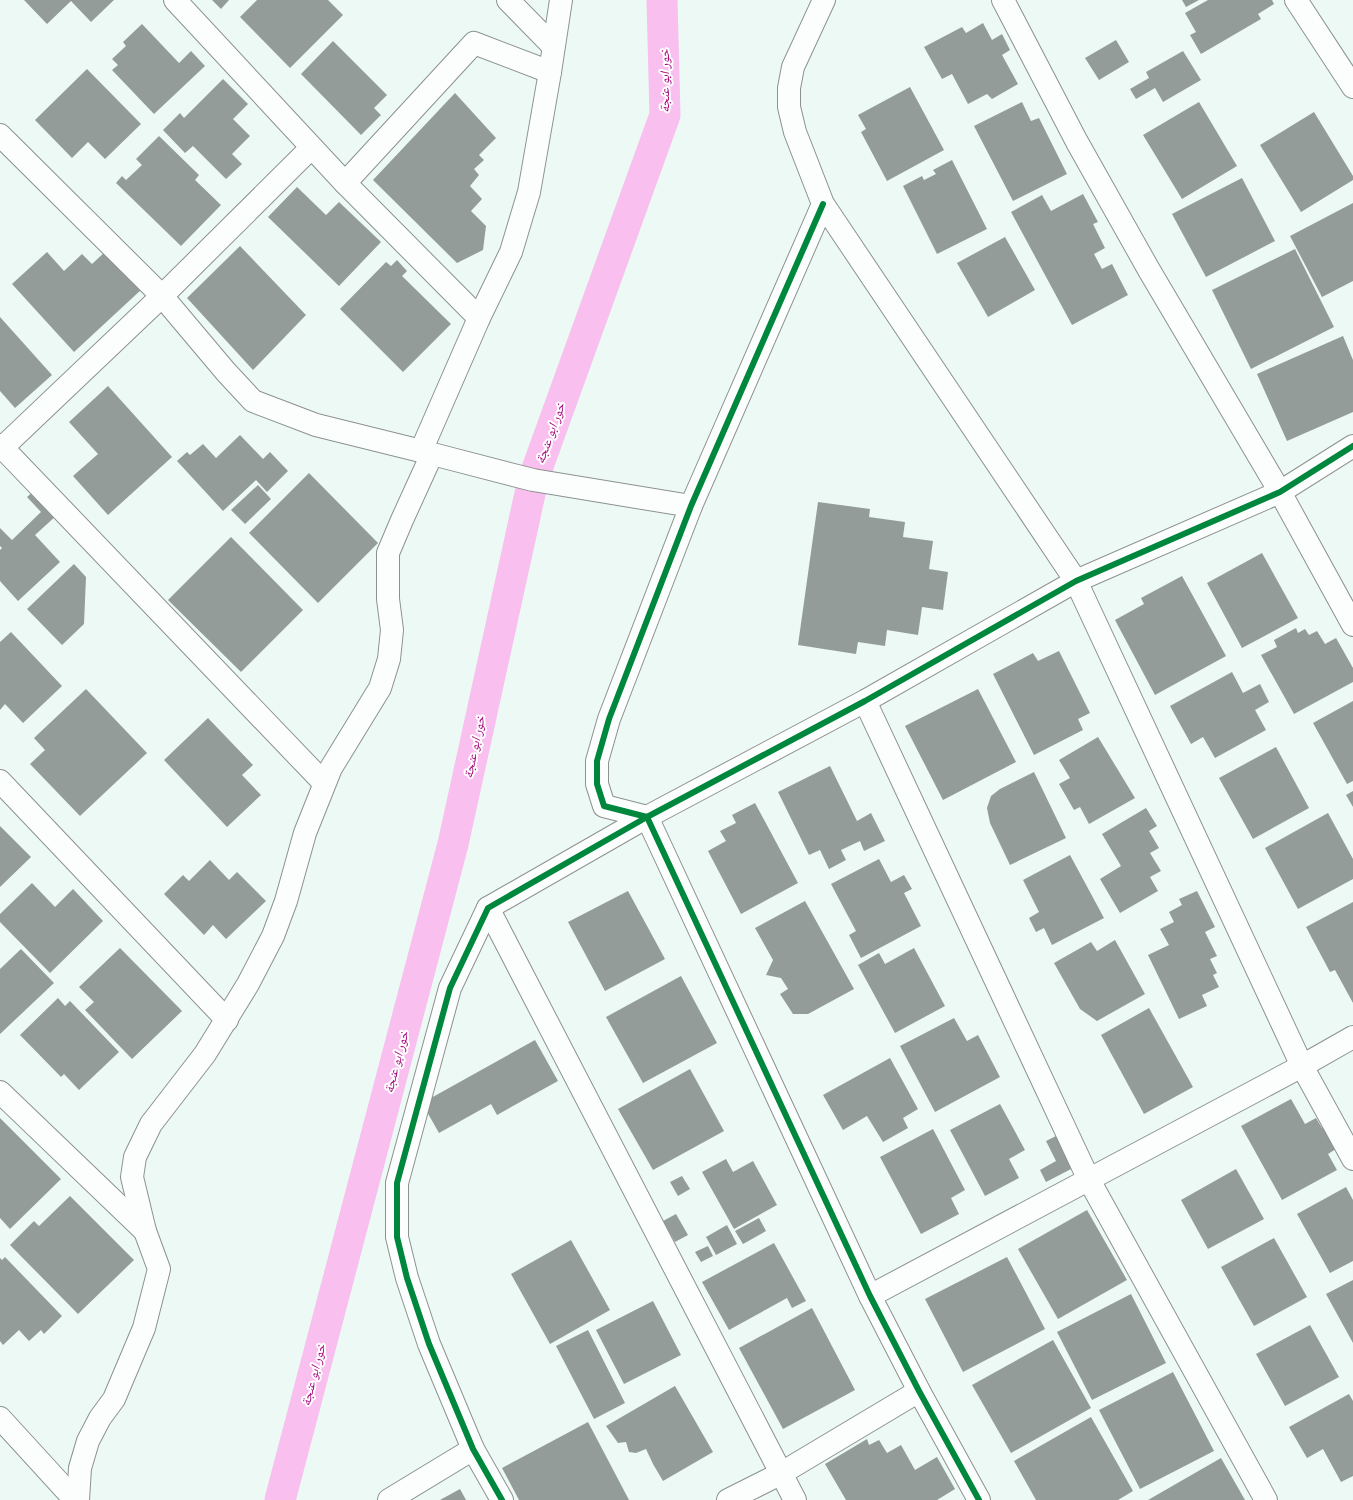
<svg xmlns="http://www.w3.org/2000/svg" width="1353" height="1500" font-family="'Times New Roman','Noto Naskh Arabic',serif">
  <style>
    .lines { fill: none; stroke-linecap: round; stroke-linejoin: round }
    .canal { stroke: #f8bfef; stroke-width: 31 }
    .building { fill: #939c98 }
    .minor-casing { stroke: #8c9290; stroke-width: 24 }
    .minor { stroke: #fcfefe; stroke-width: 22 }
    .cycleway-casing { stroke: #fff; stroke-width: 8 }
    .cycleway { stroke: #00873e; stroke-width: 6 }
    .labels { text-anchor: middle; dominant-baseline: central; stroke-width: 4; stroke-linejoin: round; paint-order: stroke }
    .water-label { font-size: 13px; font-style: italic; fill: #a6097e; stroke: #fff }
  </style>
  <rect width="100%" height="100%" fill="#edf9f5"/>
  <g class="lines">
    <polyline class="canal" points="280,1500 453,844 533,480 665,115 662,0"/>
  </g>
  <g class="building">
    <polygon points="24,0 114,0 91,22 71,1 47,24"/>
    <polygon points="212,0 229,0 221,9"/>
    <polygon points="257,0 328,0 343,15 290,68 240,17"/>
    <polygon points="1182,0 1199,0 1186,7"/>
    <polygon points="1208,0 1272,0 1274,4 1258,14 1261,19 1201,54 1190,35 1196,32 1185,13"/>
    <polygon points="983,23 992,40 1002,34 1010,50 1002,55 1018,84 992,99 987,94 968,104 952,74 942,79 924,47 962,27 966,33"/>
    <polygon points="142,24 179,63 191,51 205,66 154,114 112,70 118,65 112,59 126,46 123,42"/>
    <polygon points="1116,40 1129,62 1099,80 1085,58"/>
    <polygon points="333,41 387,95 374,108 381,115 361,135 301,74"/>
    <polygon points="1183,51 1201,80 1163,102 1155,88 1136,99 1130,89 1149,78 1146,72"/>
    <polygon points="87,69 141,124 105,159 88,142 72,158 35,120"/>
    <polygon points="223,79 248,104 233,119 250,136 232,154 242,164 226,179 193,146 185,153 163,130 180,113 184,118"/>
    <polygon points="910,87 944,150 887,181 861,132 866,129 858,115"/>
    <polygon points="455,93 496,138 479,155 484,160 474,169 479,175 470,186 482,199 471,211 486,226 483,250 457,263 373,180"/>
    <polygon points="1022,102 1031,121 1039,118 1067,174 1013,201 974,126"/>
    <polygon points="1199,102 1237,166 1182,199 1143,135"/>
    <polygon points="1314,112 1353,176 1353,180 1301,212 1260,145"/>
    <polygon points="159,136 199,175 195,180 221,205 181,246 116,183 122,176 126,180 142,165 136,159"/>
    <polygon points="952,160 987,229 937,254 903,186 922,176 924,180 936,174 933,170"/>
    <polygon points="1242,178 1275,241 1206,277 1172,214"/>
    <polygon points="297,187 326,215 339,202 381,242 339,286 268,217"/>
    <polygon points="1083,194 1098,222 1093,224 1105,248 1094,254 1102,269 1112,264 1128,295 1072,325 1011,212 1042,195 1051,211"/>
    <polygon points="1353,203 1353,281 1322,297 1290,236"/>
    <polygon points="1005,237 1035,290 988,317 957,263"/>
    <polygon points="240,246 306,315 253,370 187,298"/>
    <polygon points="1295,249 1334,327 1251,369 1212,290"/>
    <polygon points="107,250 142,289 74,352 12,284 47,252 64,271 82,254 92,264"/>
    <polygon points="397,260 407,271 402,276 451,324 403,372 340,309 386,262 391,266"/>
    <polygon points="0,317 52,375 15,408 0,391"/>
    <polygon points="1343,336 1353,360 1353,412 1287,441 1257,374"/>
    <polygon points="108,386 172,457 108,515 73,476 98,454 69,422"/>
    <polygon points="240,435 263,459 270,452 288,471 267,492 256,480 223,511 177,461 187,452 190,455 203,444 216,458"/>
    <polygon points="309,473 378,543 318,603 249,533"/>
    <polygon points="258,485 271,499 245,524 231,510"/>
    <polygon points="34,491 57,515 35,535 60,562 18,601 0,581 0,550 2,548 0,546 0,528 12,540 41,512 27,497"/>
    <polygon points="818,502 870,509 869,517 905,522 903,537 933,541 929,569 948,572 943,610 922,607 918,635 887,630 885,646 858,642 856,654 798,645"/>
    <polygon points="231,537 303,610 241,672 168,600"/>
    <polygon points="1262,553 1298,618 1242,648 1207,583"/>
    <polygon points="74,564 86,577 84,624 62,645 27,609"/>
    <polygon points="1182,576 1226,656 1155,695 1115,620 1144,604 1141,598"/>
    <polygon points="1296,628 1298,633 1305,629 1309,635 1317,631 1325,644 1336,638 1353,668 1353,682 1294,714 1261,655 1277,647 1274,640"/>
    <polygon points="11,632 62,686 23,723 5,704 0,710 0,642"/>
    <polygon points="1059,651 1090,713 1078,719 1083,730 1034,755 993,674 1033,653 1038,661"/>
    <polygon points="1232,672 1243,693 1260,684 1269,702 1255,710 1266,730 1215,758 1203,737 1191,744 1170,706"/>
    <polygon points="86,689 147,753 80,816 30,764 45,750 34,738"/>
    <polygon points="978,689 1016,762 943,800 905,726"/>
    <polygon points="1353,701 1353,781 1347,784 1313,723"/>
    <polygon points="208,718 253,765 242,775 261,795 227,827 164,760"/>
    <polygon points="1098,737 1135,798 1089,824 1080,807 1074,810 1059,784 1070,778 1059,760"/>
    <polygon points="1276,747 1309,808 1253,839 1219,778"/>
    <polygon points="830,766 857,821 871,813 885,841 864,851 860,841 841,850 846,860 829,869 820,850 809,855 778,792"/>
    <polygon points="1034,772 1066,838 1010,865 990,823 987,808 991,796 1000,789"/>
    <polygon points="1353,791 1353,807 1346,795"/>
    <polygon points="755,803 798,883 741,914 708,851 726,841 720,831 736,823 732,815"/>
    <polygon points="1146,808 1157,826 1149,831 1159,848 1150,853 1161,871 1150,877 1158,891 1120,913 1100,879 1121,866 1102,834"/>
    <polygon points="1328,813 1353,859 1353,879 1298,909 1265,848"/>
    <polygon points="0,826 31,857 0,887"/>
    <polygon points="1070,855 1104,918 1052,945 1044,928 1036,932 1029,918 1039,912 1023,880"/>
    <polygon points="879,859 891,882 904,875 912,889 904,893 921,926 861,958 849,935 856,931 831,884"/>
    <polygon points="210,860 229,880 237,872 266,901 226,939 213,925 204,935 164,894 183,875 189,881"/>
    <polygon points="32,883 55,907 73,889 103,921 50,973 0,922 0,914"/>
    <polygon points="628,891 665,959 605,991 568,922"/>
    <polygon points="1197,891 1215,927 1205,932 1217,956 1210,959 1217,973 1213,975 1219,987 1202,995 1207,1006 1179,1019 1148,955 1169,945 1160,929 1174,922 1169,912 1182,905 1179,899"/>
    <polygon points="805,901 854,989 808,1014 793,1014 780,994 788,989 781,978 766,975 773,960 755,928"/>
    <polygon points="1353,902 1353,1003 1335,970 1330,972 1306,927"/>
    <polygon points="1115,940 1145,994 1097,1021 1080,1009 1054,963 1091,942 1097,951"/>
    <polygon points="120,948 182,1011 132,1059 85,1010 94,1002 79,987"/>
    <polygon points="914,948 945,1006 895,1033 858,965 879,953 885,964"/>
    <polygon points="21,949 54,983 0,1034 0,969"/>
    <polygon points="681,976 717,1043 643,1083 606,1017"/>
    <polygon points="58,998 65,1006 70,1001 119,1052 79,1090 64,1074 61,1077 20,1035"/>
    <polygon points="1149,1008 1193,1087 1144,1114 1101,1035"/>
    <polygon points="954,1018 967,1041 978,1035 1000,1077 935,1112 900,1046"/>
    <polygon points="535,1040 558,1081 497,1115 491,1104 439,1133 422,1103"/>
    <polygon points="890,1058 918,1109 903,1118 908,1128 883,1142 867,1116 843,1130 823,1095"/>
    <polygon points="690,1069 724,1131 653,1170 618,1109"/>
    <polygon points="1291,1099 1305,1124 1316,1118 1322,1128 1327,1125 1339,1147 1328,1154 1337,1170 1282,1200 1241,1126"/>
    <polygon points="1000,1104 1025,1150 1009,1159 1019,1178 985,1196 950,1130"/>
    <polygon points="0,1118 61,1179 10,1229 0,1218"/>
    <polygon points="933,1129 965,1190 951,1198 959,1214 921,1234 880,1157"/>
    <polygon points="1056,1136 1073,1168 1046,1182 1040,1170 1056,1161 1046,1141"/>
    <polygon points="726,1159 733,1172 753,1161 777,1205 734,1229 702,1172"/>
    <polygon points="1236,1169 1264,1219 1208,1249 1181,1200"/>
    <polygon points="682,1176 690,1189 678,1196 670,1182"/>
    <polygon points="1346,1187 1353,1200 1353,1261 1330,1273 1297,1214"/>
    <polygon points="70,1196 134,1260 78,1314 10,1245 34,1221 39,1226"/>
    <polygon points="1087,1210 1127,1280 1058,1319 1018,1249"/>
    <polygon points="676,1214 688,1235 675,1242 663,1221"/>
    <polygon points="759,1218 766,1231 743,1244 735,1231"/>
    <polygon points="727,1225 737,1244 716,1255 706,1237"/>
    <polygon points="1274,1238 1307,1297 1254,1326 1221,1267"/>
    <polygon points="571,1240 610,1310 550,1344 511,1274"/>
    <polygon points="774,1243 806,1301 792,1308 787,1298 729,1330 702,1282"/>
    <polygon points="708,1246 713,1256 701,1262 695,1252"/>
    <polygon points="5,1257 62,1316 44,1334 41,1330 29,1341 19,1330 3,1345 0,1341 0,1258 2,1260"/>
    <polygon points="1007,1257 1045,1329 963,1372 925,1299"/>
    <polygon points="1353,1280 1353,1343 1326,1294"/>
    <polygon points="1131,1294 1166,1363 1092,1400 1057,1332"/>
    <polygon points="653,1301 681,1355 624,1384 596,1330"/>
    <polygon points="812,1308 855,1390 783,1429 739,1348"/>
    <polygon points="1310,1325 1339,1377 1285,1406 1256,1354"/>
    <polygon points="588,1330 625,1403 594,1419 556,1346"/>
    <polygon points="1053,1340 1091,1408 1011,1453 972,1385"/>
    <polygon points="1173,1372 1214,1451 1140,1489 1099,1410"/>
    <polygon points="675,1386 713,1452 663,1481 653,1464 646,1449 636,1453 629,1452 626,1442 618,1443 606,1426"/>
    <polygon points="1349,1394 1353,1401 1353,1476 1341,1482 1323,1449 1307,1458 1289,1427"/>
    <polygon points="1091,1417 1133,1491 1118,1500 1036,1500 1014,1461"/>
    <polygon points="588,1422 629,1500 519,1500 502,1468"/>
    <polygon points="867,1439 869,1445 879,1440 887,1453 901,1445 915,1470 937,1457 955,1489 937,1500 846,1500 825,1464"/>
    <polygon points="1221,1458 1245,1500 1148,1500"/>
    <polygon points="460,1489 466,1500 440,1500"/>
  </g>
  <g class="lines">
    <g class="minor-casing">
      <g id="minor">
        <polyline points="175,0 345,183 479,318"/>
        <polyline points="508,0 553,46"/>
        <polyline points="824,0 793,67 789,88 789,107 795,132 823,204 1076,581 1302,1066 1353,1159"/>
        <polyline points="1003,0 1077,142 1149,270 1280,492 1353,625"/>
        <polyline points="1296,0 1353,87"/>
        <polyline points="550,72 529,192 511,252 479,318 421,451 533,480 691,506"/>
        <polyline points="0,135 162,296 226,372 253,401 316,425 421,451"/>
        <polyline points="345,183 474,43 550,72 561,0"/>
        <polyline points="823,204 691,506 609,719 597,761 597,784 604,806 647,817 870,1296 919,1391 979,1500"/>
        <polyline points="0,445 324,783"/>
        <polyline points="0,450 162,296 311,148"/>
        <polyline points="865,701 1089,1180 1266,1500"/>
        <polyline points="0,781 227,1020"/>
        <polyline points="488,908 795,1500"/>
        <polyline points="0,1092 145,1231"/>
        <polyline points="870,1296 1302,1066 1353,1037"/>
        <polyline points="0,1418 75,1500"/>
        <polyline points="78,1500 80,1468 88,1441 100,1418 114,1399 144,1328 159,1269 145,1231 132,1177 135,1157 151,1124 205,1054 248,984 273,936 286,901 305,833 331,768 380,688 389,659 392,630 388,599 388,553 402,520 432,454"/>
        <polyline points="389,1500 473,1449"/>
        <polyline points="502,1500 473,1449 429,1344 407,1278 397,1237 397,1183 450,988 488,908 647,817 865,701 1076,581 1280,492 1353,446"/>
        <polyline points="728,1500 780,1474 919,1391"/>
      </g>
    </g>
    <use href="#minor" class="minor"/>
    <g class="cycleway-casing">
      <g id="cycleway">
        <polyline points="823,204 691,506 609,719 597,761 597,784 604,806 647,817 870,1296 919,1391 979,1500"/>
        <polyline points="502,1500 473,1449 429,1344 407,1278 397,1237 397,1183 450,988 488,908 647,817 865,701 1076,581 1280,492 1353,446"/>
      </g>
    </g>
    <use href="#cycleway" class="cycleway"/>
  </g>
  <g class="labels">
    <g class="water-label">
      <text transform="translate(664 81) rotate(-90)">خور ابو عنجة</text>
      <text transform="translate(550 433) rotate(-70)">خور ابو عنجة</text>
      <text transform="translate(474 747) rotate(-78)">خور ابو عنجة</text>
      <text transform="translate(396 1062) rotate(-75)">خور ابو عنجة</text>
      <text transform="translate(313 1375) rotate(-75)">خور ابو عنجة</text>
    </g>
  </g>
</svg>
